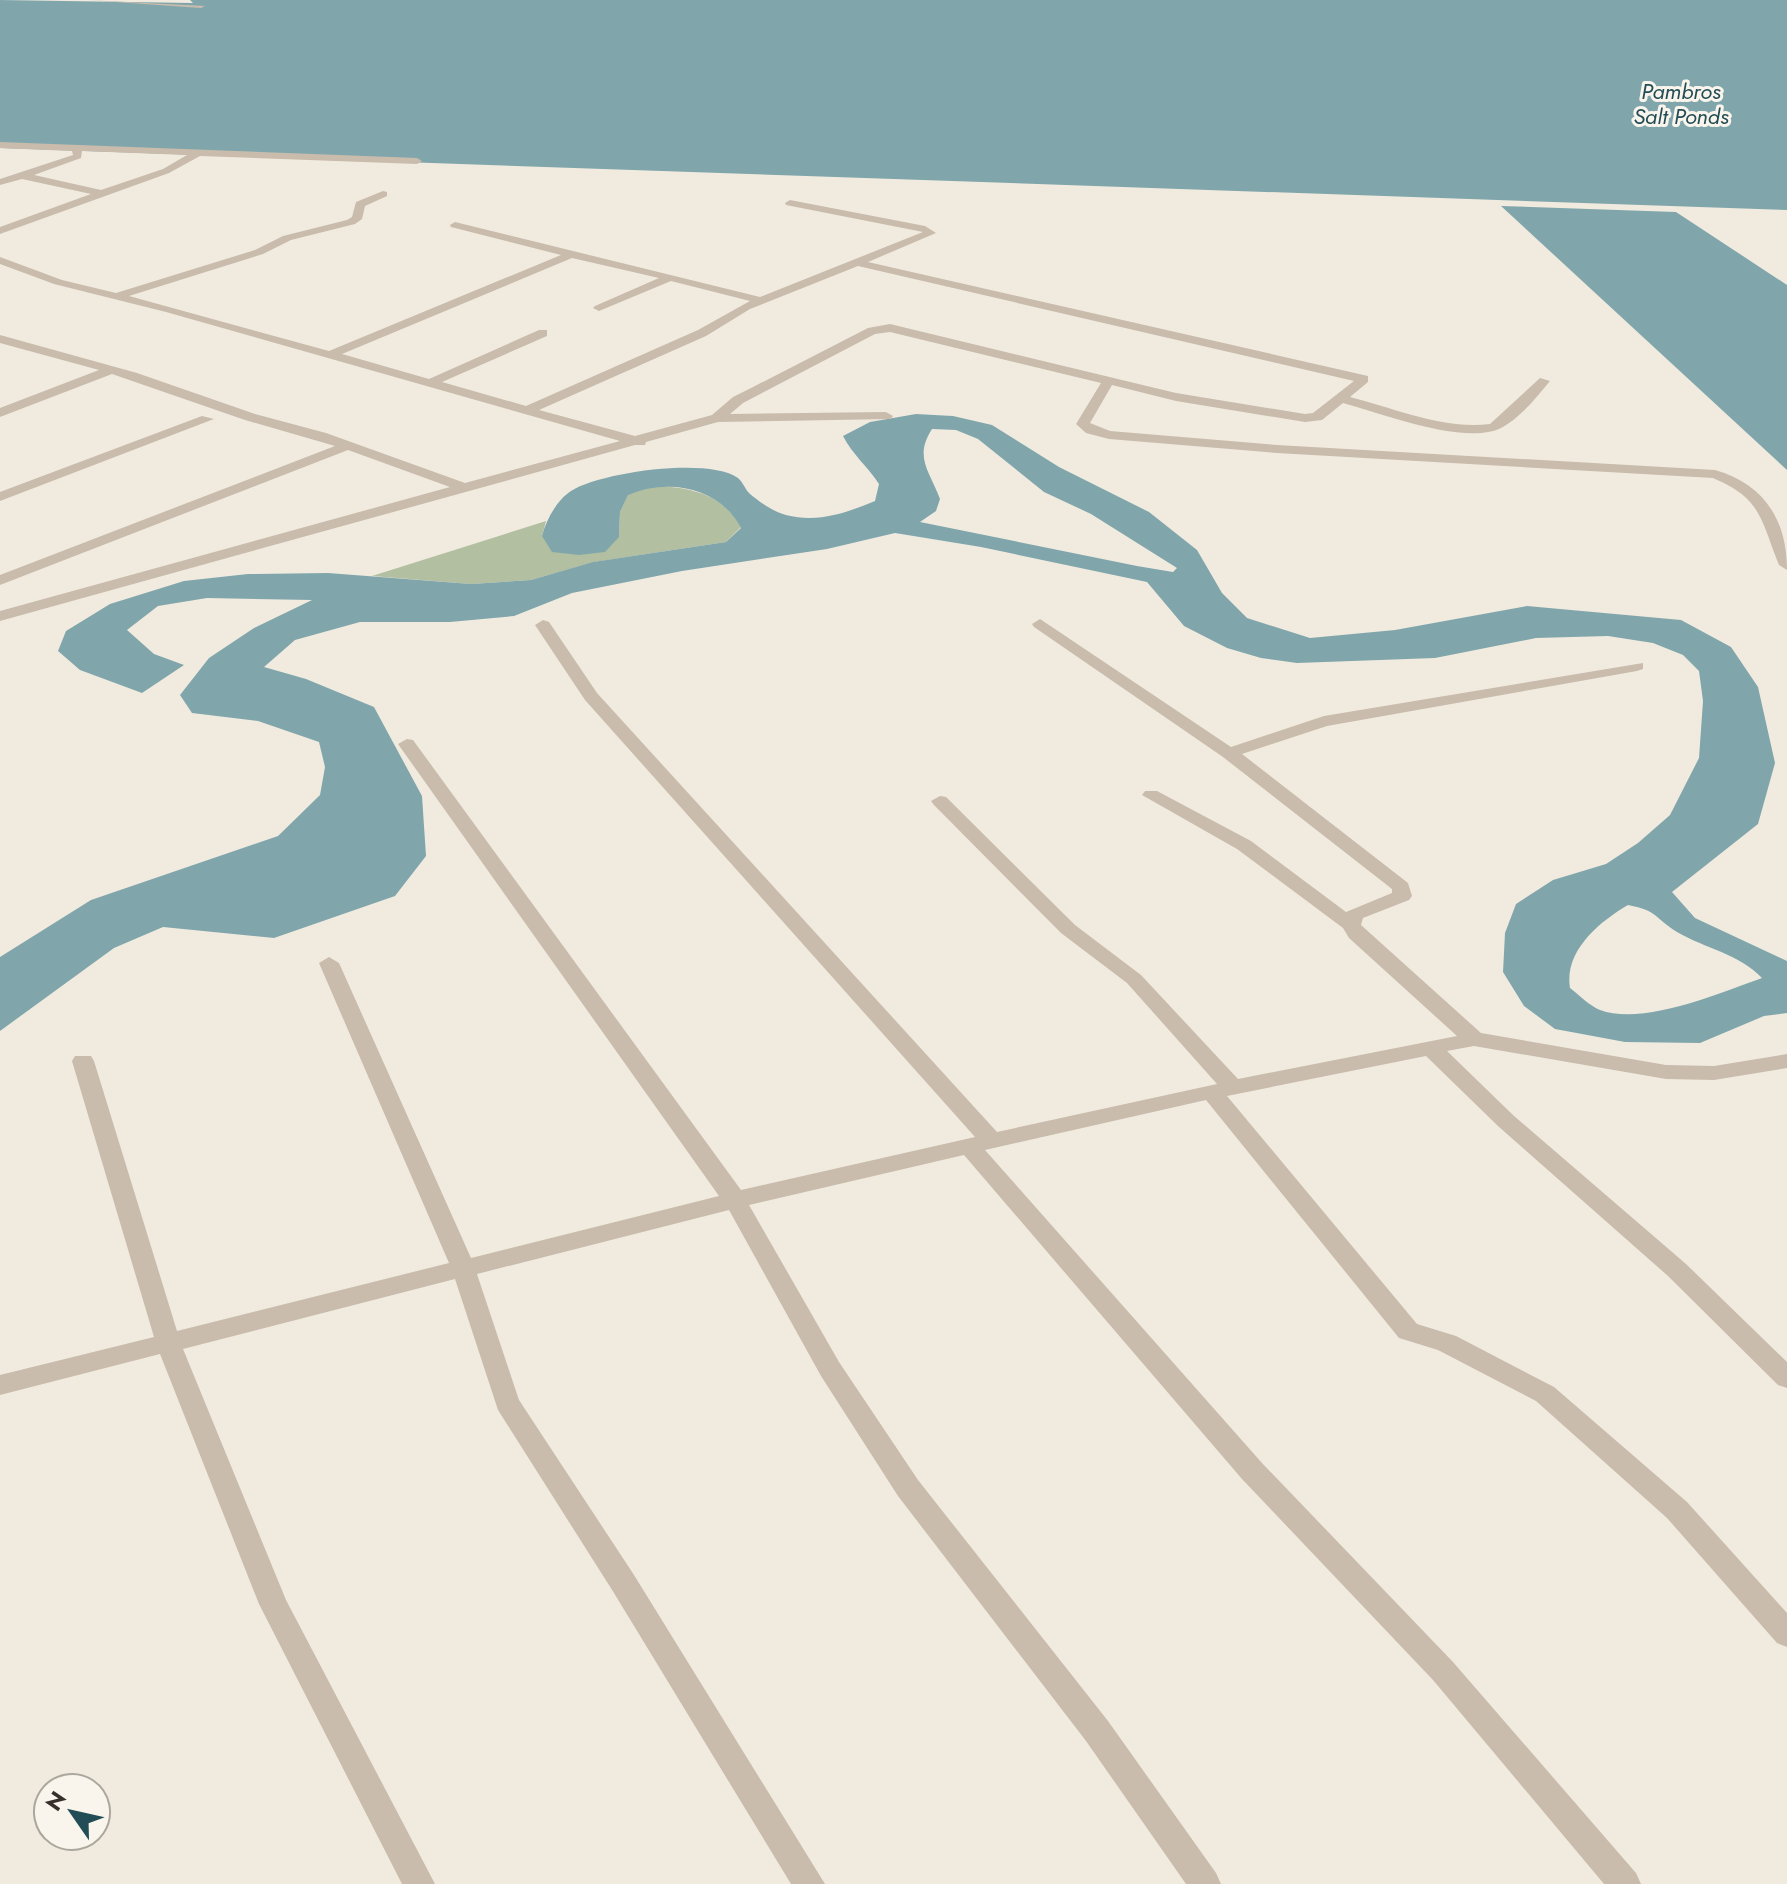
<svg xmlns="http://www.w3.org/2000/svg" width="1787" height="1884" font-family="Jost,sans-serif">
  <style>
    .green { fill: #b2bfa0 }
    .water { fill: #80a6ac; fill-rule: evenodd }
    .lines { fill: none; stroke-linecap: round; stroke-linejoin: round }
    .minor { fill: #c9bcac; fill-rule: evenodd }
    .labels { text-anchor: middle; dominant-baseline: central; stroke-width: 6; stroke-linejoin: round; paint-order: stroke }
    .far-water-label { font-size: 22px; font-style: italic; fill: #234d56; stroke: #f9f4ec }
  </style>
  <rect width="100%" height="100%" fill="#f1ebdf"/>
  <path class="green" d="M648,486C685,486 722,492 741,527L726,542L594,562L531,580L471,584L372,576L546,521L542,536L619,537L620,512L628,494Z"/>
  <g class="water">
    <polygon points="0,0 193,3 190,0 1787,0 1787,210 0,148"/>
    <polygon points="1501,206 1676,212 1787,285 1787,470"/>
    <path d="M916,414L953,416L992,425L1059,467L1149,512L1197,550L1222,593L1247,618L1310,638L1395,630L1527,606L1681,620L1731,647L1758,687L1775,763L1758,824L1672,892L1695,918L1787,961V1013L1764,1016L1700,1043L1625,1042L1555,1029L1524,1006L1503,972L1505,933L1516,904L1553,880L1606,864L1638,843L1670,815L1699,758L1703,701L1699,671L1683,655L1653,643L1608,636L1536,638L1435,658L1297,663L1261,658L1227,648L1184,626L1147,582L981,547L895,533L827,549L682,571L572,593L514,616L450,622H360L295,640L264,667L306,679L374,707L422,796L426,856L395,896L274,938L163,927L114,948L0,1031V957L91,900L278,836L320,795L325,767L319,742L258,721L192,713L180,695L209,658L254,628L312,600L207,598L158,606L127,630L154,654L184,665L142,693L80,670L58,651L66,631L110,604L184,581L248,574L328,573L471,584L531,580L593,562L726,542L741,528C719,486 667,478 628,495L620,512L619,537L605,552L579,555L552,552L542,536C546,520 557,500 571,491C601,472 709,457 738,478C743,482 745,489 749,493C759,502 774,512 786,515C818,523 846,513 875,501L879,484C868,467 852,454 843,436L870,422ZM932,429L956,430L978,439L1044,492L1091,514L1177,568L1173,572L1137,566L920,522L936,511L940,499C929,470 914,457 932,429ZM1628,905C1659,911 1654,918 1677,932C1706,949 1738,953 1762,978C1720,993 1643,1026 1600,1010C1590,1006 1579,995 1570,988C1564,951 1599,922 1628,905Z"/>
  </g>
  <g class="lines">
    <g class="minor">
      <polygon points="87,0 205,6 201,8"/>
      <path d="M0,142L417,158L422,161L417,164L200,156L169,173L0,234V227L91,194L22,179L0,185V179L73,155L72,151L0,148ZM82,151L187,155L163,169L101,190L34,175L81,158Z"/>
      <path d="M383,191L387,192V196L365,206L362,219L355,224L291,240L263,254L129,296L329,351L561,255L451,227L450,225L455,222L760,297L923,232L786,205L785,203L790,200L925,226L936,233L868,262L1368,376V382L1350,397C1394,408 1444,430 1490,424L1540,378L1550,381C1537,397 1519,419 1501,428C1465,446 1380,413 1343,403L1322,420L1305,422L1176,401L1112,385L1090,423L1110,431L1277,445L1715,470C1764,484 1787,520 1787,570L1779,565C1760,518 1762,499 1713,478L1277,453L1109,439L1086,433L1076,424L1101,383L890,332L875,334L743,403L730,414L886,412L893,416L891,419L718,422L646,442L645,445H635L0,621V611L450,487L348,450L0,585V575L335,446L245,420L112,374L0,417V408L99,370L0,343V335L137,373L255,414L326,433L465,483L620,441L166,312L54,284L0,264V257L62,280L116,293L255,250L283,236L347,220L352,217L356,202ZM572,258L659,278L595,306L593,308L599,311L671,281L750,301L698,330L526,406L442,382L547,336V330H539L429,379L342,354ZM858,266L1354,381L1313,413L1305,414L1176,393L890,324L868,328L753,387L733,397L712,415L635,436L539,410L706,336L750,309Z"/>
      <polygon points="202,416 214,419 0,501 0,492"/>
      <polygon points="1040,619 1231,747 1324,716 1643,663 1643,669 1637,671 1327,726 1242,754 1408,883 1412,896 1409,900 1363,918 1361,925 1481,1033 1666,1065 1714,1066 1787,1054 1787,1068 1714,1080 1666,1079 1474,1046 1447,1051 1514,1116 1686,1264 1787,1362 1787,1388 1778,1385 1668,1276 1498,1126 1426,1056 1227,1096 1417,1324 1456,1336 1554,1387 1687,1502 1787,1613 1787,1647 1777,1643 1667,1518 1536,1401 1438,1350 1399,1338 1206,1100 985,1150 1262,1463 1453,1662 1636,1873 1641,1884 1604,1884 1433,1680 1242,1479 964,1155 749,1205 839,1362 918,1480 1108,1721 1216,1873 1221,1884 1186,1884 1086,1741 898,1496 821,1376 729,1210 477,1274 519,1400 634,1575 825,1884 791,1884 614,1593 498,1410 455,1279 183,1349 286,1600 435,1884 402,1884 259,1604 160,1354 0,1395 0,1375 154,1337 72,1061 75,1056 91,1056 94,1061 177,1331 449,1263 319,963 329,957 339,963 471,1258 719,1196 398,744 407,739 413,740 741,1190 975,1137 585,700 535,625 543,620 549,622 597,693 997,1132 1217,1084 1127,983 1061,933 934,805 931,801 940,796 946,797 1075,925 1141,975 1238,1079 1457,1036 1349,938 1343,928 1237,849 1142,795 1145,791 1157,791 1251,841 1346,912 1392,893 1392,889 1223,757 1034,627 1032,624"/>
    </g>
  </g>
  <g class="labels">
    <g class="far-water-label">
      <text x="1681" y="91">Pambros<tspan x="1681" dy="25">Salt Ponds</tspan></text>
    </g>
  </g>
  <g transform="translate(72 1812) rotate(304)"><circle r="38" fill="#f9f4ec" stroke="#aba69e" stroke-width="2"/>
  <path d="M0-6L14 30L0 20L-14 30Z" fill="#234d56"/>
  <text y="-12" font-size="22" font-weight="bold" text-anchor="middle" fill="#37302a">N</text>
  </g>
</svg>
